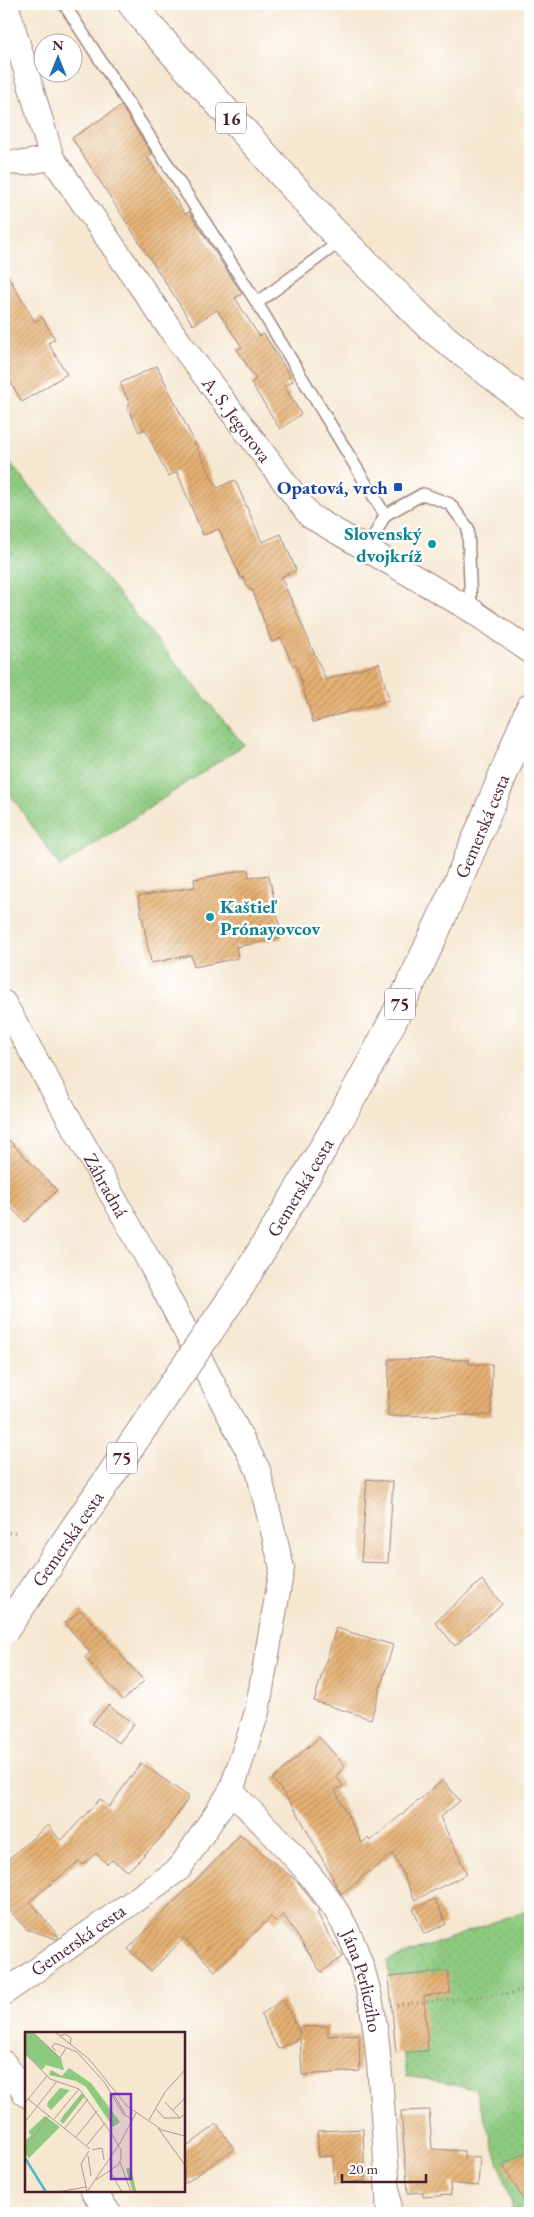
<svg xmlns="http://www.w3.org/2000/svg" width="534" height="2217" font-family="'EB Garamond',serif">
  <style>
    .garden { fill: url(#garden-dots); stroke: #6c7456 }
    .building { fill: url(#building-hatch) }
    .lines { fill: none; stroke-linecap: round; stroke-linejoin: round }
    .service-casing { stroke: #a0837e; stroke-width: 14 }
    .minor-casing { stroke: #a0837e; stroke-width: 26 }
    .primary-casing { stroke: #a0837e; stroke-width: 30 }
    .path { stroke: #a0837e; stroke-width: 3; stroke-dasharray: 1 4; stroke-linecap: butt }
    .service { stroke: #fff; stroke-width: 11 }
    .minor { stroke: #fff; stroke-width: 24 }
    .primary { stroke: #fff; stroke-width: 28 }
    .primary-bridge-casing { stroke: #a0837e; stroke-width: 30; stroke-linecap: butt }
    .primary-bridge { stroke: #fff; stroke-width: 28 }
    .transit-dot { fill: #1a4fb4; stroke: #fff; stroke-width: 2 }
    .culture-dot { fill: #0f9aa8; stroke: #fff; stroke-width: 2 }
    .labels { text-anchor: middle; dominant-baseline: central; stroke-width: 5; stroke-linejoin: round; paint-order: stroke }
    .shield { fill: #fff; stroke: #80626b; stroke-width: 1 }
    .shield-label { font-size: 18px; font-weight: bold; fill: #4a1f2b }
    .street-label { font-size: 19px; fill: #4a1f2b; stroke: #fff }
    .transit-label { font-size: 19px; font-weight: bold; fill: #164399; stroke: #fff; text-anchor: end }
    .culture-label { font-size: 19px; font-weight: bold; fill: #0d838f; stroke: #fff; text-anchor: end }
    .inset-river { fill: none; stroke: #4db6cb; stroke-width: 2.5 }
    .inset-road { fill: none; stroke: #b1978e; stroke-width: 1 }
    .view { fill: #7b2cbf; fill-opacity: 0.15; stroke: #7b2cbf; stroke-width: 2.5 }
    .inset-edge { fill: none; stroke: #4a1f2b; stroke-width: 2.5 }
  </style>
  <defs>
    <pattern id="garden-dots" width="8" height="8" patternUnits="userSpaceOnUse" patternTransform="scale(1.25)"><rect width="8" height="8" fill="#8dca80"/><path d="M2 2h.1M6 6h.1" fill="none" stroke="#7bad6f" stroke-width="1.8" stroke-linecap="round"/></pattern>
    <pattern id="building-hatch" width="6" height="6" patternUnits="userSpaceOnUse" patternTransform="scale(1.25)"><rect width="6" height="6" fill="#e5b172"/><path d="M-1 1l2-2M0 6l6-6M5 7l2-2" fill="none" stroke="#bc8f5e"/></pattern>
  </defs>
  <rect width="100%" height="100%" fill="#fff"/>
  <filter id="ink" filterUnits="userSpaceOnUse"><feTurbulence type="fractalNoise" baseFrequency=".02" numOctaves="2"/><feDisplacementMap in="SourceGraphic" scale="10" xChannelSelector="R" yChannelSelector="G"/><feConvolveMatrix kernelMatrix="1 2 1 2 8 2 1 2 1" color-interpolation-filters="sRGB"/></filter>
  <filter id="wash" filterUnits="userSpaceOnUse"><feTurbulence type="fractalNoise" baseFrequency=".0096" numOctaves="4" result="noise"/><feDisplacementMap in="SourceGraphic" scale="20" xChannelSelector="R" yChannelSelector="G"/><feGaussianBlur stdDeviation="1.12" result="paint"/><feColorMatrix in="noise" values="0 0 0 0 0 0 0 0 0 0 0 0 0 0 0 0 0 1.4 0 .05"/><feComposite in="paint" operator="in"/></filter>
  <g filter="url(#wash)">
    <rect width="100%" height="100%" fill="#f5e7d0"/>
    <g class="garden">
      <polygon points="4,456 244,745 60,867 4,785"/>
      <polygon points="530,1909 530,2213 503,2213 513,2208 475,2089 407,2076 387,1961"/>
    </g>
    <g id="blocks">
      <g class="building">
        <polygon points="121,106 152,154 147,157 185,214 189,212 242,294 235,298 259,336 264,334 293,381 284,386 301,414 280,429 251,383 256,380 237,349 242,347 217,310 193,325 72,138"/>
        <polygon points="4,269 35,322 42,317 55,339 48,343 67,374 22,402 4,371"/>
        <polygon points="157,366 217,488 235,480 262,542 281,534 296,570 281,577 326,680 379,663 389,700 313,722 296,664 293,666 281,638 272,642 252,589 249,590 243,577 241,578 219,529 203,535 177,472 168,476 145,429 139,432 127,406 130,404 120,383"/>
        <polygon points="248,870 249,878 269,875 282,938 236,947 238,958 194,967 191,955 151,963 138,896 195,887 194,879"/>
        <polygon points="4,1135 57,1190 25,1222 4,1200"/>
        <polygon points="389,1359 469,1360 469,1364 492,1364 491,1415 388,1416"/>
        <polygon points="367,1479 393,1482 388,1563 361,1562"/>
        <polygon points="482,1580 502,1604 455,1646 435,1622"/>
        <polygon points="81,1610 144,1681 123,1700 85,1657 90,1653 65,1623"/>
        <polygon points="336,1628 393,1645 371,1719 314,1701"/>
        <polygon points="108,1705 134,1724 119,1743 92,1724"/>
        <polygon points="319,1737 345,1766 336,1776 343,1786 335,1790 362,1843 368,1838 370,1841 443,1780 460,1801 440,1817 467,1874 415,1900 393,1853 341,1894 296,1810 273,1779"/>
        <polygon points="141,1763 189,1797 161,1838 128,1871 112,1860 107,1864 96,1853 83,1865 79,1861 30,1901 59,1937 57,1939 26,1929 4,1904 4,1863 48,1825 61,1841 100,1799 109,1807"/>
        <polygon points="240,1835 299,1883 319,1910 317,1912 328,1934 343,1957 321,1972 283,1914 276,1922 271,1917 215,1971 184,1938 151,1971 128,1949"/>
        <polygon points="435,1899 446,1924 424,1934 413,1909"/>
        <polygon points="448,1971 450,1993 424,1996 428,2051 396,2053 389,1977"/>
        <polygon points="283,1999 300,2034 299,2027 328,2026 328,2036 359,2034 360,2071 302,2075 300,2038 278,2049 261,2015"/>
        <polygon points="429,2110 432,2149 464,2151 464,2156 480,2157 478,2186 450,2183 451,2195 423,2197 423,2192 408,2193 401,2111"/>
        <polygon points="217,2124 234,2149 184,2184 184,2149"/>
        <polygon points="363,2129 365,2181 334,2183 333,2156 319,2157 317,2131"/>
        <polygon points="530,2149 530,2211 503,2165"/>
      </g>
    </g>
  </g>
  <g filter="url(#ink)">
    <use href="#blocks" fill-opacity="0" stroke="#a0837e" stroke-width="1"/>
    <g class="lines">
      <g class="service-casing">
        <g id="service">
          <polyline points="64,4 257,303 385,515"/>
          <polyline points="257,303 342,240"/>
          <polyline points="368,548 385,515 423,494 450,504 468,528 471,610"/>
        </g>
      </g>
      <g class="minor-casing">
        <g id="minor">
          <path id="s1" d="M6,4L52,158L180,343L310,516L471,610L530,651"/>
          <polyline points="4,162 24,163 52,158"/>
          <path id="s2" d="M4,1003L148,1259L258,1470L282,1568L257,1712L231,1791L179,1869L4,1993"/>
          <path id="s3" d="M231,1791C270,1831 322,1880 347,1930C374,1985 378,2043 382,2103C385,2140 387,2177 389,2213"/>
          <polyline points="4,2063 26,2095"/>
          <polyline points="93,2191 109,2213"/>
        </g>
      </g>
      <g class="primary-casing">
        <g id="primary">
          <polyline points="132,4 152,29 332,230 431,328 530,405"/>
          <path id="s4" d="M241,1285C290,1203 341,1122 385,1036C439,930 486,819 530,708"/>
        </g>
      </g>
      <g class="path">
        <polyline points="4,1533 18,1532"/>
        <polyline points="397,2005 512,1993 530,1988"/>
      </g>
      <use href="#service" class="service"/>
      <use href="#minor" class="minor"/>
      <use href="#primary" class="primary"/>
      <g class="primary-bridge-casing">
        <g id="primary-bridge">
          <path id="s5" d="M4,1631L241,1285"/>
        </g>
      </g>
      <use href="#primary-bridge" class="primary-bridge"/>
    </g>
  </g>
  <rect class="transit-dot" x="393" y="482" width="10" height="10" rx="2.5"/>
  <g class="culture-dot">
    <circle cx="432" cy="544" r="5"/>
    <circle cx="210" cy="917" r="5"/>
  </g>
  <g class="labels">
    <g class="shield">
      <rect x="216" y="102.5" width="30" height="31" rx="4"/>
      <rect x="385" y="988.5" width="30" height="31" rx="4"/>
      <rect x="107" y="1442.5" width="30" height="31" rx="4"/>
    </g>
    <g class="shield-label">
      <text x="231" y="118">16</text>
      <text x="400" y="1004">75</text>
      <text x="122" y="1458">75</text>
    </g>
    <g class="street-label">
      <text stroke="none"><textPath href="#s1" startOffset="481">A. S. Jegorova</textPath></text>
      <text stroke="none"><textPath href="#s4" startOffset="519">Gemerská cesta</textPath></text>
      <text stroke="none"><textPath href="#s2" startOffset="209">Záhradná</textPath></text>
      <text stroke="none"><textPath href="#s4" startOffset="114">Gemerská cesta</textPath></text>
      <text stroke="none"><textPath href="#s5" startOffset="112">Gemerská cesta</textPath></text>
      <text transform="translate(78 1940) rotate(-35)">Gemerská cesta</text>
      <text stroke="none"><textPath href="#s3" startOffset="235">Jána Perlicziho</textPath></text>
    </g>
    <g class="transit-label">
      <text x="388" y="487">Opatová, vrch</text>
    </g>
    <g class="culture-label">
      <text x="422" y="533">Slovenský<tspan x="422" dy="22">dvojkríž</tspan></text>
      <text x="220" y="906" text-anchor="start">Kaštieľ<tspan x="220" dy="22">Prónayovcov</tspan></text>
    </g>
  </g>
  <g transform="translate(25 2032)">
    <rect width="160" height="160" fill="#f5e7d0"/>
    <path d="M0,0H8L36,26L39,38L21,33L17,38L0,22ZM44,36L66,51L95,90L88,95L61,55L51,49L24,43L26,38L37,44ZM35,56L45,58L26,78L22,74L23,70ZM57,61L60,64L38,92L35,89L38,84ZM20,84L35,95L4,126L0,122V109L6,103L3,100ZM106,135L111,159L108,160L101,137Z" fill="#8dca80"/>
    <path class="inset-river" d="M0,126L21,160"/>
    <path class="inset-road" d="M7,0L35,26L41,16M30,0L64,27L102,74L137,98L160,104M35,4L40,2L46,6L45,12M31,19L27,15L30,11L52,20L80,51L98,82L107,87M0,21L25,47L54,57L86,101L96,118V127L93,133L71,148M88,61L100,82M3,67L65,117M140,70L155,86L160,82M0,71L22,44M131,77L139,86H155M148,78L160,66M29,87L54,57M124,88L140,60L160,38M0,90L32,49M40,96L63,67M133,96L160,133M51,105L72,79M6,108L24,84M62,113L80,91M67,118L77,116L79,128M63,124L66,144M95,130L106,160M85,139L97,160M62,159L56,132L64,119M32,160L61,155M62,160L95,111L111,81"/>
    <path class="view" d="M86,62H106V147H86Z"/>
    <rect width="160" height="160" class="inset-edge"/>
  </g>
  <rect width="534" height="2217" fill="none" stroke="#fff" stroke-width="20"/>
  <g transform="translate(58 58)"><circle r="24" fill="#ffffff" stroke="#b7a5aa"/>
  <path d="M0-4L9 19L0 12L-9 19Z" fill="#1f6fb2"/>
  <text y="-8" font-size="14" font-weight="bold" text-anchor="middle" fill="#4a1f2b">N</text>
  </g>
  <path d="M342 2174v8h84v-8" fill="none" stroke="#4a1f2b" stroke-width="2.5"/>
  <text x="349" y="2174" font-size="15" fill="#4a1f2b" stroke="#ffffff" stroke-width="4" paint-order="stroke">20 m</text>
</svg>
